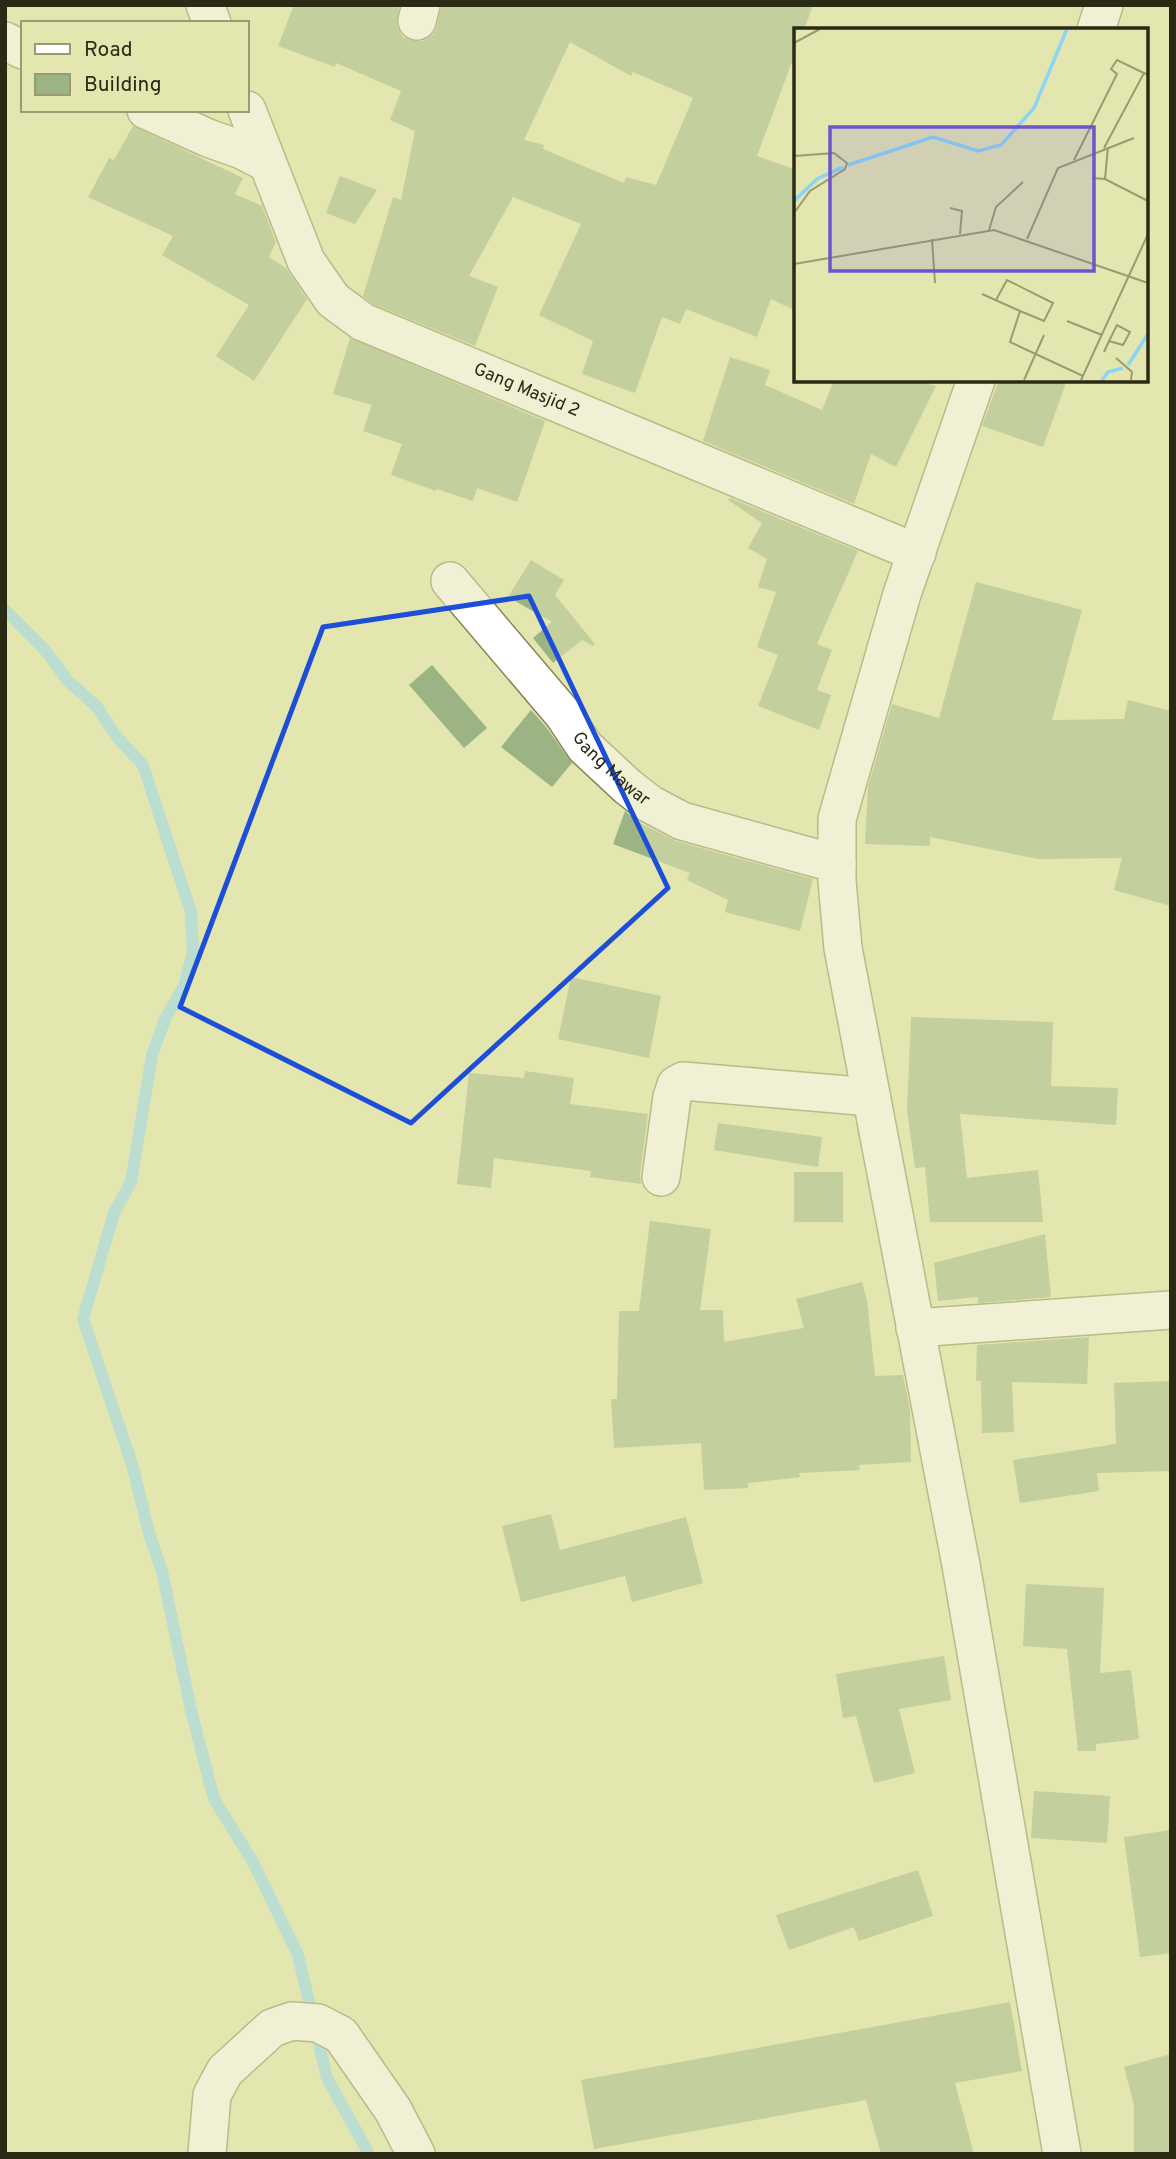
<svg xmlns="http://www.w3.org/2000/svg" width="1176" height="2159" font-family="Overpass,sans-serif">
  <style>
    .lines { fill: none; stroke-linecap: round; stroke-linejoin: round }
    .stream { stroke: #8bd4f5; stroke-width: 12 }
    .building { fill: #9cb384; fill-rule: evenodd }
    .minor-casing { stroke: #868655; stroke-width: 40 }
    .minor { stroke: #fff; stroke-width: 37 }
    .marked { fill: none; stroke: #1d4ed8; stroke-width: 5; stroke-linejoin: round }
    .labels { text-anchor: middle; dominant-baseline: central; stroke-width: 5; stroke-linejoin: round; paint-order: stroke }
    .street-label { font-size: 18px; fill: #2a2a15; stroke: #e4e6b0 }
    .inset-river { fill: none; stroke: #8bd4f5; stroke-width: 3.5 }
    .inset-road { fill: none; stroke: #9a9b72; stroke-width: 2 }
    .view { fill: #6e54cd; fill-opacity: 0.15; stroke: #6e54cd; stroke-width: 3.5 }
    .inset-edge { fill: none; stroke: #2a2a15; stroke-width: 3.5 }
  </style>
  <rect width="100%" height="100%" fill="#e4e6b0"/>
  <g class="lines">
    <polyline class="stream" points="5,610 45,650 68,681 97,707 116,736 143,765 191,912 193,952 184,986 165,1019 152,1055 131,1182 114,1213 83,1319 132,1464 150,1537 162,1571 191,1710 214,1799 253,1862 298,1955 327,2078 369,2154"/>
  </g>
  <g class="building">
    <path d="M294,5H399L397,27L403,37L413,41H423L433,35L437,26L441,5H813L804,30H796V51L757,156L796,170V311L771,299L757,337L686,309L680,324L662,317L635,393L582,374L593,341L539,315L581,224L513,197L469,276L498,287L475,346L373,304L363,296L393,197L401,200L415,131L390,120L401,91L336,63L335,67L278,46ZM570,42L631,76L633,72L693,98L656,185L626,177L624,183L543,149L544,145L524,140Z"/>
    <polygon points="133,126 243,178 235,194 262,206 276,242 269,257 286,268 307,299 254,381 216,356 249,305 162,255 173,236 88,197 109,158 114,160"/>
    <polygon points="340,176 377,190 355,224 326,213"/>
    <polygon points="350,338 545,421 517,502 477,488 473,501 437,489 436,491 391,475 402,444 363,431 372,405 333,394"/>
    <polygon points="730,357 770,370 765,385 822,410 834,380 914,380 936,386 896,467 871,454 854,504 703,441"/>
    <polygon points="999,380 1067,380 1043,447 982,426"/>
    <polygon points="730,498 858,551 817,644 832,650 817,690 831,695 819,730 758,706 778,655 757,647 776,592 758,587 767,559 748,548 762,523 728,500"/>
    <polygon points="531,560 564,580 555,595 595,644 593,646 582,640 553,663 533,638 552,622 508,597"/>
    <polygon points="976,582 1082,610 1052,720 1124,719 1128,700 1171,711 1171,906 1114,890 1122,858 1038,859 930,837 930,846 865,844 868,787 892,704 939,718"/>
    <polygon points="432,665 487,728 464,748 409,685"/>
    <polygon points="531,710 546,727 572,763 552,787 501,747"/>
    <polygon points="625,811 640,823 676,841 813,879 800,931 725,912 728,900 687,880 690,873 613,844"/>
    <polygon points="571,977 661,996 649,1058 558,1039"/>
    <polygon points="911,1017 1053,1022 1051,1086 1118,1088 1116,1125 960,1114 967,1178 1038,1170 1043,1222 930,1222 925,1167 915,1168 907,1111"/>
    <polygon points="525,1071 574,1078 570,1104 648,1114 640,1174 641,1184 590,1177 591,1171 494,1158 491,1188 457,1184 469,1073 524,1078"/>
    <polygon points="718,1123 822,1137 818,1167 714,1150"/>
    <rect x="794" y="1172" width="49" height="50"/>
    <polygon points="650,1221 711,1229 700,1310 723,1310 724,1342 804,1328 796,1299 862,1282 867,1300 875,1376 903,1375 910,1410 911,1462 859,1465 860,1470 799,1473 800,1477 748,1483 748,1488 704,1490 701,1443 614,1448 611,1399 617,1399 619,1311 639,1311"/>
    <polygon points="1045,1234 1051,1297 978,1303 978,1297 938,1301 934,1263"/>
    <polygon points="1089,1337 1087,1384 1012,1382 1014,1432 982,1433 981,1381 976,1381 977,1345"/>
    <polygon points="1171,1381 1171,1471 1097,1473 1099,1491 1020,1503 1013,1460 1116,1444 1114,1383"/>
    <polygon points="551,1514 560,1550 686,1517 703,1583 632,1602 625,1576 521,1602 502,1526"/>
    <polygon points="1026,1584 1104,1588 1100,1673 1131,1670 1139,1739 1096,1744 1096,1751 1078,1751 1067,1649 1023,1646"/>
    <polygon points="944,1656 951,1700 899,1709 915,1773 874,1783 856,1716 843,1718 836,1674"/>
    <polygon points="1034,1791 1110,1796 1107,1843 1031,1838"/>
    <polygon points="1171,1830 1171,1953 1140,1957 1124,1837"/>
    <polygon points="918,1870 933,1916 859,1941 854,1927 789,1950 776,1915"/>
    <polygon points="1010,2002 1022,2071 955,2083 974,2154 881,2154 866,2100 594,2149 581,2080"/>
    <polygon points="1171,2054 1171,2154 1134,2154 1134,2105 1124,2067"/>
  </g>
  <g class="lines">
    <g class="minor-casing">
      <g id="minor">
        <polyline points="205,5 212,23"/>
        <polyline points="417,21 421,5"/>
        <polyline points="1096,30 1104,5"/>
        <polyline points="5,41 23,50"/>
        <polyline points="146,110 208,138 242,150 267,163"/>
        <path id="s1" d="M247,110L306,261L333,300L363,322L917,553"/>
        <polyline points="976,380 902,594 837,819 837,881 843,948 961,1565 1062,2154"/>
        <path id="s2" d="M450,581L563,714L585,747L628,787L650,804L682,821L837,864"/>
        <polyline points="661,1177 672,1097 676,1085 683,1081 871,1097"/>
        <polyline points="915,1328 1171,1310"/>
        <polyline points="207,2154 212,2095 225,2071 272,2028 292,2021 318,2023 341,2035 393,2110 416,2154"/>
      </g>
    </g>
    <use href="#minor" class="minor"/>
  </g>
  <path d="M0 0H1176V2159H0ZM529,596L668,888L411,1123L180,1007L323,627Z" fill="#e4e6b0" fill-opacity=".55" fill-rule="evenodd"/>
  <path class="marked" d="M529,596L668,888L411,1123L180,1007L323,627Z"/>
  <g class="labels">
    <g class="street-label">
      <text stroke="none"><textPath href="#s1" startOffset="424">Gang Masjid 2</textPath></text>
      <text stroke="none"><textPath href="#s2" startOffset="248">Gang Mawar</textPath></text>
    </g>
  </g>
  <g transform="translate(794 28)">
    <rect width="354" height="354" fill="#e4e6b0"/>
    <path class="inset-river" d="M54,137L139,109L184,123L207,117L240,80L273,1M0,173L23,151L49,139M334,337L354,306M308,352L314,344L329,340"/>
    <path class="inset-road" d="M0,15L26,1M310,120L350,45M0,128L40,125L53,135L51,141L16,163L0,185M280,132L323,46L317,41L323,32L354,47M298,150L311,151L354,173M311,151L314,119M156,180L168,183L166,206M195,202L202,179L229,154M138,211L141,255M233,211L264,140L340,110M0,236L200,202L354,255M188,266L226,283L216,314L289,348M202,272L213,252L259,275L250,293L226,283M273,293L308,307M310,324L315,313L323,297L336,304L329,317L315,313M322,330L338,344L337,352M230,352L250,307M287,352L354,206"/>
    <path class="view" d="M36,99H300V243H36Z"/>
    <rect width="354" height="354" class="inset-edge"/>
  </g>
  <rect width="1176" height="2159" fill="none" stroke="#2a2a15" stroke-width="14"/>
  <rect x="21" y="21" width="228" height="91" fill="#e4e6b0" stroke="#9a9b72" stroke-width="2"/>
  <rect x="35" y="44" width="35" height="10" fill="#ffffff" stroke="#9a9b72" stroke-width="2"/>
  <text x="84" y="56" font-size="21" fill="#2a2a15">Road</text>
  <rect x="35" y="74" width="35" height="21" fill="#9cb384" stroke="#9a9b72" stroke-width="2"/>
  <text x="84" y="91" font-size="21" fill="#2a2a15">Building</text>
</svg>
